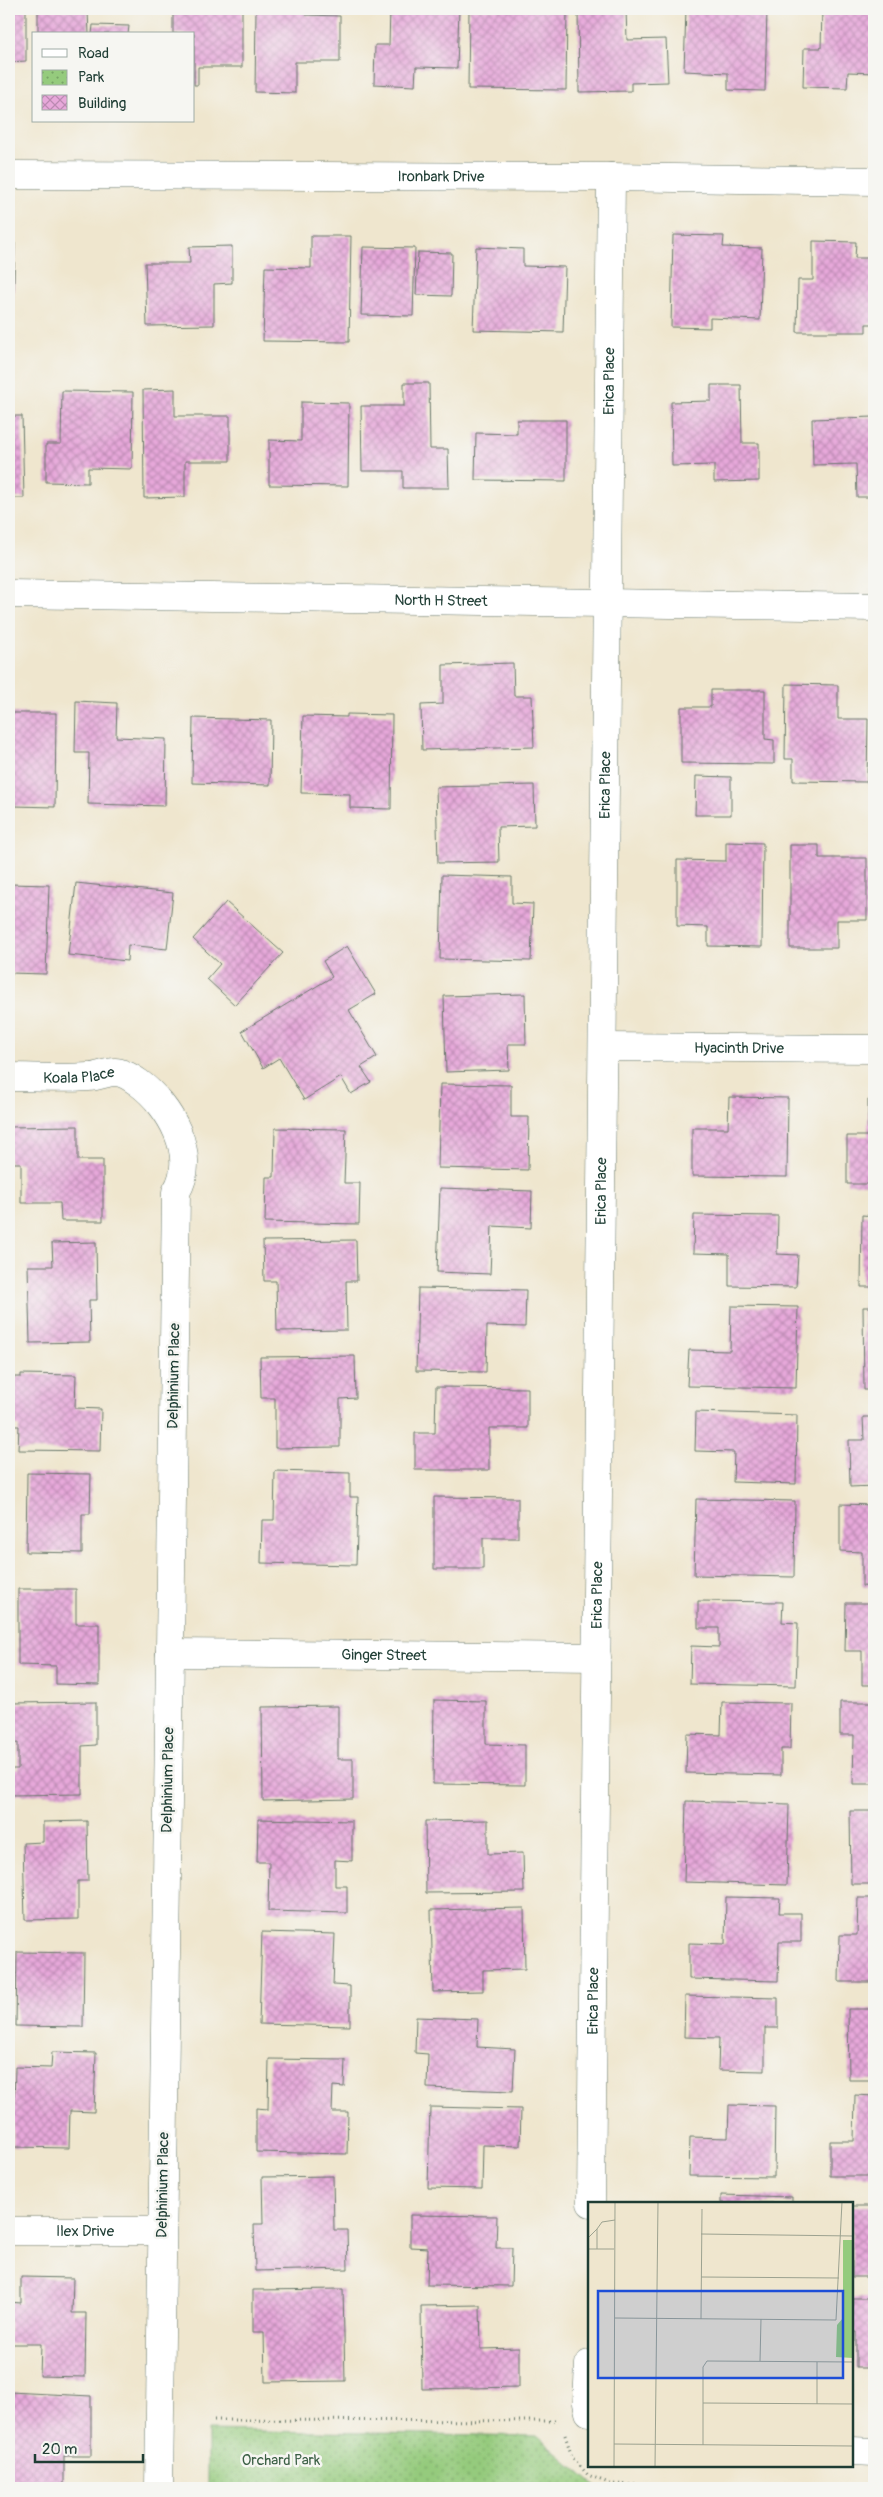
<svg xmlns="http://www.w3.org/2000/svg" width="883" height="2497" font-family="Pangolin,sans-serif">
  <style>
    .park { fill: url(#park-dots); stroke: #5a8458 }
    .building { fill: url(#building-cross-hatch) }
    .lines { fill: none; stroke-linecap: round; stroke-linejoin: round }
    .street-casing { stroke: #68786a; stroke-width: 29 }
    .secondary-casing { stroke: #68786a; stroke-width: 29 }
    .path { stroke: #68786a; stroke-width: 3; stroke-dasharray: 1 4; stroke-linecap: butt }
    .street { stroke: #fff; stroke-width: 28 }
    .secondary { stroke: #fff; stroke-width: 28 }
    .labels { text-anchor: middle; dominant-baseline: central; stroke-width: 5; stroke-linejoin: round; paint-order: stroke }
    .street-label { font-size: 15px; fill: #1f3d34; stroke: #f6f6f2 }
    .park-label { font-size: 15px; fill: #3c6046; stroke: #f6f6f2 }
    .inset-road { fill: none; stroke: #9ca290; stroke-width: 1 }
    .view { fill: #1d4ed8; fill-opacity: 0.15; stroke: #1d4ed8; stroke-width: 2.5 }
    .inset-edge { fill: none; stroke: #1f3d34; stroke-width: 2.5 }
  </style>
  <defs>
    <pattern id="park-dots" width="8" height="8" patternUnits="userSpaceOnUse" patternTransform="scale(1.25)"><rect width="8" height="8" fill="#95cb7d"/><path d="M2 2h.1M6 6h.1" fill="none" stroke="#79a667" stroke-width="1.8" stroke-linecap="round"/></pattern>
    <pattern id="building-cross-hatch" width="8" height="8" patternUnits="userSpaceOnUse" patternTransform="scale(1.25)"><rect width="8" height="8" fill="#e7a8da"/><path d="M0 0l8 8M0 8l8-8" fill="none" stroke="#bb8ab2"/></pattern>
  </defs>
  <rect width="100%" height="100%" fill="#f6f6f2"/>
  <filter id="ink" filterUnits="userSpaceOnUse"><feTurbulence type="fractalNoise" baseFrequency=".02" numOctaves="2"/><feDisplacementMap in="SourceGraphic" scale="10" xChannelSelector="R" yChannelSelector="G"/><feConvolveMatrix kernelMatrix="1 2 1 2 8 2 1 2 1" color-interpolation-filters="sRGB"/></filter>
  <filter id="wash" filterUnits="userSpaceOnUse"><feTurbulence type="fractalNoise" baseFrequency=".0096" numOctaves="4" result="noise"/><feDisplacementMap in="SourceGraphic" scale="20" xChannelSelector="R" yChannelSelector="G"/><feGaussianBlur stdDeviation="1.12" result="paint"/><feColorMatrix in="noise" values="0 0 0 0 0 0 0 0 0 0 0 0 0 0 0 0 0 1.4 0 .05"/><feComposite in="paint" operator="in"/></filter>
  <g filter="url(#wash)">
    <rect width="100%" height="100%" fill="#efe6ce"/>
    <polygon class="park" points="208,2430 537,2436 598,2488 208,2488"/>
    <g id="blocks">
      <g class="building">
        <polygon points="9,9 26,9 26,61 9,62"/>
        <polygon points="38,9 88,11 89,34 38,34"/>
        <polygon points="173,9 242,9 242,67 198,67 198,85 194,85 194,34 173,34"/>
        <polygon points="256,9 306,9 306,15 340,16 340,62 295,62 295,93 255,92"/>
        <polygon points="390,9 459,9 457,68 416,67 415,86 374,84 375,45 389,45"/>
        <polygon points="469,9 567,9 566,90 468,89"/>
        <polygon points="578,9 626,9 627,40 666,39 668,82 631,83 631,91 579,92"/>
        <polygon points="686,9 767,9 765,91 728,90 728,73 684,71"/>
        <polygon points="822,9 874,9 874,73 848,72 847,88 803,87 804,48 821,48"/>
        <polygon points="93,25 129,26 128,34 92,34"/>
        <polygon points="673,235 724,236 723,247 762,248 760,320 710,318 710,328 671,327"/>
        <polygon points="311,236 351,236 349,342 263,341 265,267 311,268"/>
        <polygon points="813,241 856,242 855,258 874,258 874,324 866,324 866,332 797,332 798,280 813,280"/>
        <polygon points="9,243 15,243 13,315 9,315"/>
        <polygon points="232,246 232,283 214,284 214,325 147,326 145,263 190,263 189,247"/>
        <polygon points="363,247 415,248 413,316 361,315"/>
        <polygon points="476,247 523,249 523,266 565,267 563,332 473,330"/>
        <polygon points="418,252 452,253 451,296 416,295"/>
        <polygon points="404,383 429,383 430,449 448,449 449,488 403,488 403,471 362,471 361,406 404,406"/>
        <polygon points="711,385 741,385 742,443 759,443 759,481 714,482 714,465 672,466 671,402 711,401"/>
        <polygon points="175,389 175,416 230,416 230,461 185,461 185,497 144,498 143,390"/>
        <polygon points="62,391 133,392 132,469 88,468 88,483 46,482 46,444 61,444"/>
        <polygon points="301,402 349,403 348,486 269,485 269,440 301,441"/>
        <polygon points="9,416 22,416 24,498 9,498"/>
        <polygon points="874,417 874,497 857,497 856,464 813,465 812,419"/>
        <polygon points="517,420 566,420 566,481 475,480 476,433 517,434"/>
        <polygon points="513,663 514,696 532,696 534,747 422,750 421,705 443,704 443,665"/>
        <polygon points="786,684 838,685 838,719 868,719 867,782 793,781 793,759 785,759"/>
        <polygon points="711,690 765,690 765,739 774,740 774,764 681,763 681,707 711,707"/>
        <polygon points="76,701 117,703 116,737 166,739 165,806 88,804 89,753 75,753"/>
        <polygon points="9,713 56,713 55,807 13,806 13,792 9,792"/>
        <polygon points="347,714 392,715 391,809 350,808 350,794 301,793 303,716 347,717"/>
        <polygon points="193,718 271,720 270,785 192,783"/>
        <polygon points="696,776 731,777 731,815 695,815"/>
        <polygon points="534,785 535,826 498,827 499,862 438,863 436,787"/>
        <polygon points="726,842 763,843 762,947 708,946 708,927 677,926 677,860 726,861"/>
        <polygon points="790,845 819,845 819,858 867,858 867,920 837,920 837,948 790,948"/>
        <polygon points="442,875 512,877 512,903 533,904 531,961 440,959"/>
        <polygon points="76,883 173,893 167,949 128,945 127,961 68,955"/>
        <polygon points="9,884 49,885 46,974 9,973"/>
        <polygon points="226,902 283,953 235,1005 207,979 220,964 193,939"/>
        <polygon points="347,946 376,994 349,1010 377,1057 361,1067 371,1082 351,1094 341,1077 304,1100 279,1058 263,1068 242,1031 332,977 323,961"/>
        <polygon points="525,994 526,1044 508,1044 509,1070 446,1072 444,996"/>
        <polygon points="440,1084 511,1085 511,1117 529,1117 528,1170 438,1168"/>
        <polygon points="729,1097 788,1098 787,1177 692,1176 692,1128 728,1128"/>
        <polygon points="868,1100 874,1100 874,1184 847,1184 847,1136 868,1136"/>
        <polygon points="78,1126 78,1160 103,1160 103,1221 61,1221 60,1203 21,1203 21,1163 9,1163 9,1127"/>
        <polygon points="275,1128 346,1129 344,1183 360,1183 359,1224 265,1222 266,1177 274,1177"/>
        <polygon points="440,1188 532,1191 531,1228 492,1226 490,1274 437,1272"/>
        <polygon points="694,1215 778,1216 777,1254 798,1255 796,1287 729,1286 729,1254 693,1253"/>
        <polygon points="862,1215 874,1216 874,1287 861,1287"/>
        <polygon points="356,1240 357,1281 346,1281 347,1330 277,1331 276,1281 264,1281 263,1241"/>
        <polygon points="96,1242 97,1300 89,1300 90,1342 30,1343 28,1266 53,1266 52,1243"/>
        <polygon points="418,1288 526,1290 525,1327 487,1326 486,1372 416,1371"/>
        <polygon points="731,1306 798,1307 796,1388 687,1386 689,1350 730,1351"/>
        <polygon points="863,1307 874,1307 874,1390 864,1390"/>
        <polygon points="355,1356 356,1398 340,1399 340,1447 275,1448 275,1398 261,1398 260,1357"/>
        <polygon points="21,1374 76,1375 75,1408 101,1409 100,1451 18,1450 19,1426 10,1426 9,1377 21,1377"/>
        <polygon points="436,1387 528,1388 528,1428 489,1428 489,1470 415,1470 415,1433 435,1433"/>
        <polygon points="696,1412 797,1415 796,1484 733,1482 734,1452 695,1451"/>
        <polygon points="863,1417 874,1417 874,1486 850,1487 849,1440 864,1440"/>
        <polygon points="275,1471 350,1473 350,1497 358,1497 356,1565 261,1563 262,1520 274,1520"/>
        <polygon points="27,1473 91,1474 90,1514 82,1514 82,1553 26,1552"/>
        <polygon points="434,1497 518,1498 518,1538 483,1538 483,1569 434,1569"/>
        <polygon points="696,1499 795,1501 794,1577 694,1575"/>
        <polygon points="840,1504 874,1505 874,1587 862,1586 862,1552 840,1551"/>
        <polygon points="18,1589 76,1589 76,1624 99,1624 99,1685 56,1684 56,1666 18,1665"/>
        <polygon points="698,1601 783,1602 782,1622 798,1623 796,1686 690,1684 691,1646 719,1647 719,1628 698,1628"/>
        <polygon points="846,1603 874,1603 874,1685 862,1685 862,1651 845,1651"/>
        <polygon points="434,1700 486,1701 486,1744 525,1745 525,1785 433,1784"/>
        <polygon points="96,1702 96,1745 82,1746 82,1794 9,1795 9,1769 18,1769 18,1743 9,1744 9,1703"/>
        <polygon points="722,1702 791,1703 790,1749 781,1749 781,1775 686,1773 687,1734 721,1735"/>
        <polygon points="840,1702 874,1702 874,1784 853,1784 854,1735 840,1735"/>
        <polygon points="338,1706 338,1759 353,1759 353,1799 263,1801 262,1707"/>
        <polygon points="686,1801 789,1804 787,1885 684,1882"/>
        <polygon points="850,1811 874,1811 874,1884 851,1884"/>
        <polygon points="258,1819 352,1821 352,1861 335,1860 335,1886 347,1886 347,1913 268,1911 269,1862 257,1862"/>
        <polygon points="488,1820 488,1854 523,1853 524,1892 426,1893 425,1821"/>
        <polygon points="87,1821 88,1881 78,1881 78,1919 25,1920 23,1843 43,1842 43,1822"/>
        <polygon points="726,1897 780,1898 779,1913 801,1913 801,1942 779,1942 778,1981 689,1979 689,1943 725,1944"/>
        <polygon points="858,1898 874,1898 874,1982 839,1982 840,1935 857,1935"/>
        <polygon points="524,1908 525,1969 483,1970 483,1991 433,1992 431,1910"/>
        <polygon points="262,1932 335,1934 333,1985 350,1986 350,2026 259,2024"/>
        <polygon points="17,1952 84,1953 83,2027 16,2026"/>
        <polygon points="685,1996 778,1998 778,2028 765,2028 765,2071 718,2070 719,2038 684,2037"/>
        <polygon points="848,2009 874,2009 874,2080 849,2080"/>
        <polygon points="416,2017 478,2019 477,2047 515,2049 513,2091 427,2088 428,2054 415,2053"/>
        <polygon points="52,2052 96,2053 94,2112 70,2111 69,2148 13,2147 15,2067 51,2068"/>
        <polygon points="269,2059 345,2060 344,2087 333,2086 332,2112 348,2112 347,2154 256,2152 256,2108 268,2109"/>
        <polygon points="855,2095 874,2096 874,2176 830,2176 830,2141 854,2141"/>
        <polygon points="729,2105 775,2106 774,2177 689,2176 690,2137 728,2138"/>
        <polygon points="430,2107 521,2109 520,2146 483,2145 482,2189 428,2188"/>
        <polygon points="333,2176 334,2230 347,2230 348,2269 255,2271 254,2224 263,2224 262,2177"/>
        <polygon points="721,2195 792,2197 792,2203 721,2203"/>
        <rect x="852" y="2206" width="22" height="71"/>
        <polygon points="410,2215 497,2216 496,2248 512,2248 511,2286 427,2285 428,2248 410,2247"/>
        <polygon points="21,2277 73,2278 72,2313 86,2313 85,2377 40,2376 41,2344 9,2344 9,2302 21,2303"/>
        <polygon points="343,2289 345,2381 265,2382 264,2332 253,2332 253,2290"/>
        <polygon points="852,2298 874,2298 874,2368 856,2368 856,2332 852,2332"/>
        <polygon points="480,2305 481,2349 519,2348 519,2387 422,2389 421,2306"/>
        <polygon points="9,2392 91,2396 91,2456 64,2456 64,2488 9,2488"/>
      </g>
    </g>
  </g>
  <g filter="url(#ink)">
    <use href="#blocks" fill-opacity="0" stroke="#68786a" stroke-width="1"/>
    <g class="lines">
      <g class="street-casing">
        <g id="street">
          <path id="s1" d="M9,175L611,177L874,181"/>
          <path id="s2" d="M603,1047L874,1049"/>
          <path id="s3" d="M9,1077C35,1077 62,1079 89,1077C97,1077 106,1072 115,1072C123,1072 132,1078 139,1083C169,1105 199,1155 176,1192L159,2488"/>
          <path id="s4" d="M170,1653L597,1657"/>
          <path id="s5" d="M591,2203L611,177"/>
          <path id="s6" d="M9,2231H162"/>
          <polyline points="589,2364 587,2403 589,2412"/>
          <polyline points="852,2451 874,2452"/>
        </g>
      </g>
      <g class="secondary-casing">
        <g id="secondary">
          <path id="s7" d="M9,594L874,607"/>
        </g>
      </g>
      <g class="path">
        <polyline points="214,2420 559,2421"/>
        <polyline points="565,2435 572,2457 588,2475 611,2484 702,2487 780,2486 843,2488"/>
      </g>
      <use href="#street" class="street"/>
      <use href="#secondary" class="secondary"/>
    </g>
  </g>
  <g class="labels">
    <g class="street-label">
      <text stroke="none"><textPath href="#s1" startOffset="432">Ironbark Drive</textPath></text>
      <text stroke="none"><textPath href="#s5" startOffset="1822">Erica Place</textPath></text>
      <text stroke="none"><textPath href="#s7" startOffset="432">North H Street</textPath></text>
      <text stroke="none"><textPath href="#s5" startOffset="1418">Erica Place</textPath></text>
      <text stroke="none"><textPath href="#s2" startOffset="136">Hyacinth Drive</textPath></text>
      <text stroke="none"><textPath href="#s3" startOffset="70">Koala Place</textPath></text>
      <text stroke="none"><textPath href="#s5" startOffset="1012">Erica Place</textPath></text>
      <text transform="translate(174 1376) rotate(-89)">Delphinium Place</text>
      <text stroke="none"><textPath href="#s5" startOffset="608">Erica Place</textPath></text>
      <text stroke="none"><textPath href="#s4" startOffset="214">Ginger Street</textPath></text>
      <text transform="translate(168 1780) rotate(-89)">Delphinium Place</text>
      <text stroke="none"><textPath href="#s5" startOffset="202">Erica Place</textPath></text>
      <text transform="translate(163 2185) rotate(-89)">Delphinium Place</text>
      <text stroke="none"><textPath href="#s6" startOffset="76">Ilex Drive</textPath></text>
    </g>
    <g class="park-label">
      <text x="281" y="2460">Orchard Park</text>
    </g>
  </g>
  <g transform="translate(588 2202)">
    <rect width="265" height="265" fill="#efe6ce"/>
    <path d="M255,38H265V156L248,155L249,123L255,116Z" fill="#95cb7d"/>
    <path class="inset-road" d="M113,32L265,34M0,44V36L9,27M0,47H26M9,47V27L14,20L27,18M113,75L251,76M27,116L248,118L254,0M113,117L114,7M172,159L173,117M115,201L265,202M229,202V160M26,242L265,244M115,243V165L119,159L265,160M26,265L27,0M67,265L70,0"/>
    <path class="view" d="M10,89H255V176H10Z"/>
    <rect width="265" height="265" class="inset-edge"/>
  </g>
  <rect width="883" height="2497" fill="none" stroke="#f6f6f2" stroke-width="30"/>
  <rect x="32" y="32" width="162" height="90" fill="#f6f6f2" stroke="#a0aca6"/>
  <rect x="42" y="49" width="25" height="8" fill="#ffffff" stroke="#a0aca6"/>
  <text x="78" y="58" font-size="15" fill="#1f3d34">Road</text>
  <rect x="42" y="70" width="25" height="15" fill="url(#park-dots)" stroke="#a0aca6"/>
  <text x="78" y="82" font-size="15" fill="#1f3d34">Park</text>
  <rect x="42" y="95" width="25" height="15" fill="url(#building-cross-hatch)" stroke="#a0aca6"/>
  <text x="78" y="108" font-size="15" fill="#1f3d34">Building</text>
  <path d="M35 2454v8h108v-8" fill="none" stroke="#1f3d34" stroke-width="2.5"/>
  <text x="42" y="2454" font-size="15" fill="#1f3d34" stroke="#f6f6f2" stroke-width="4" paint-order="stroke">20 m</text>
</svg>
